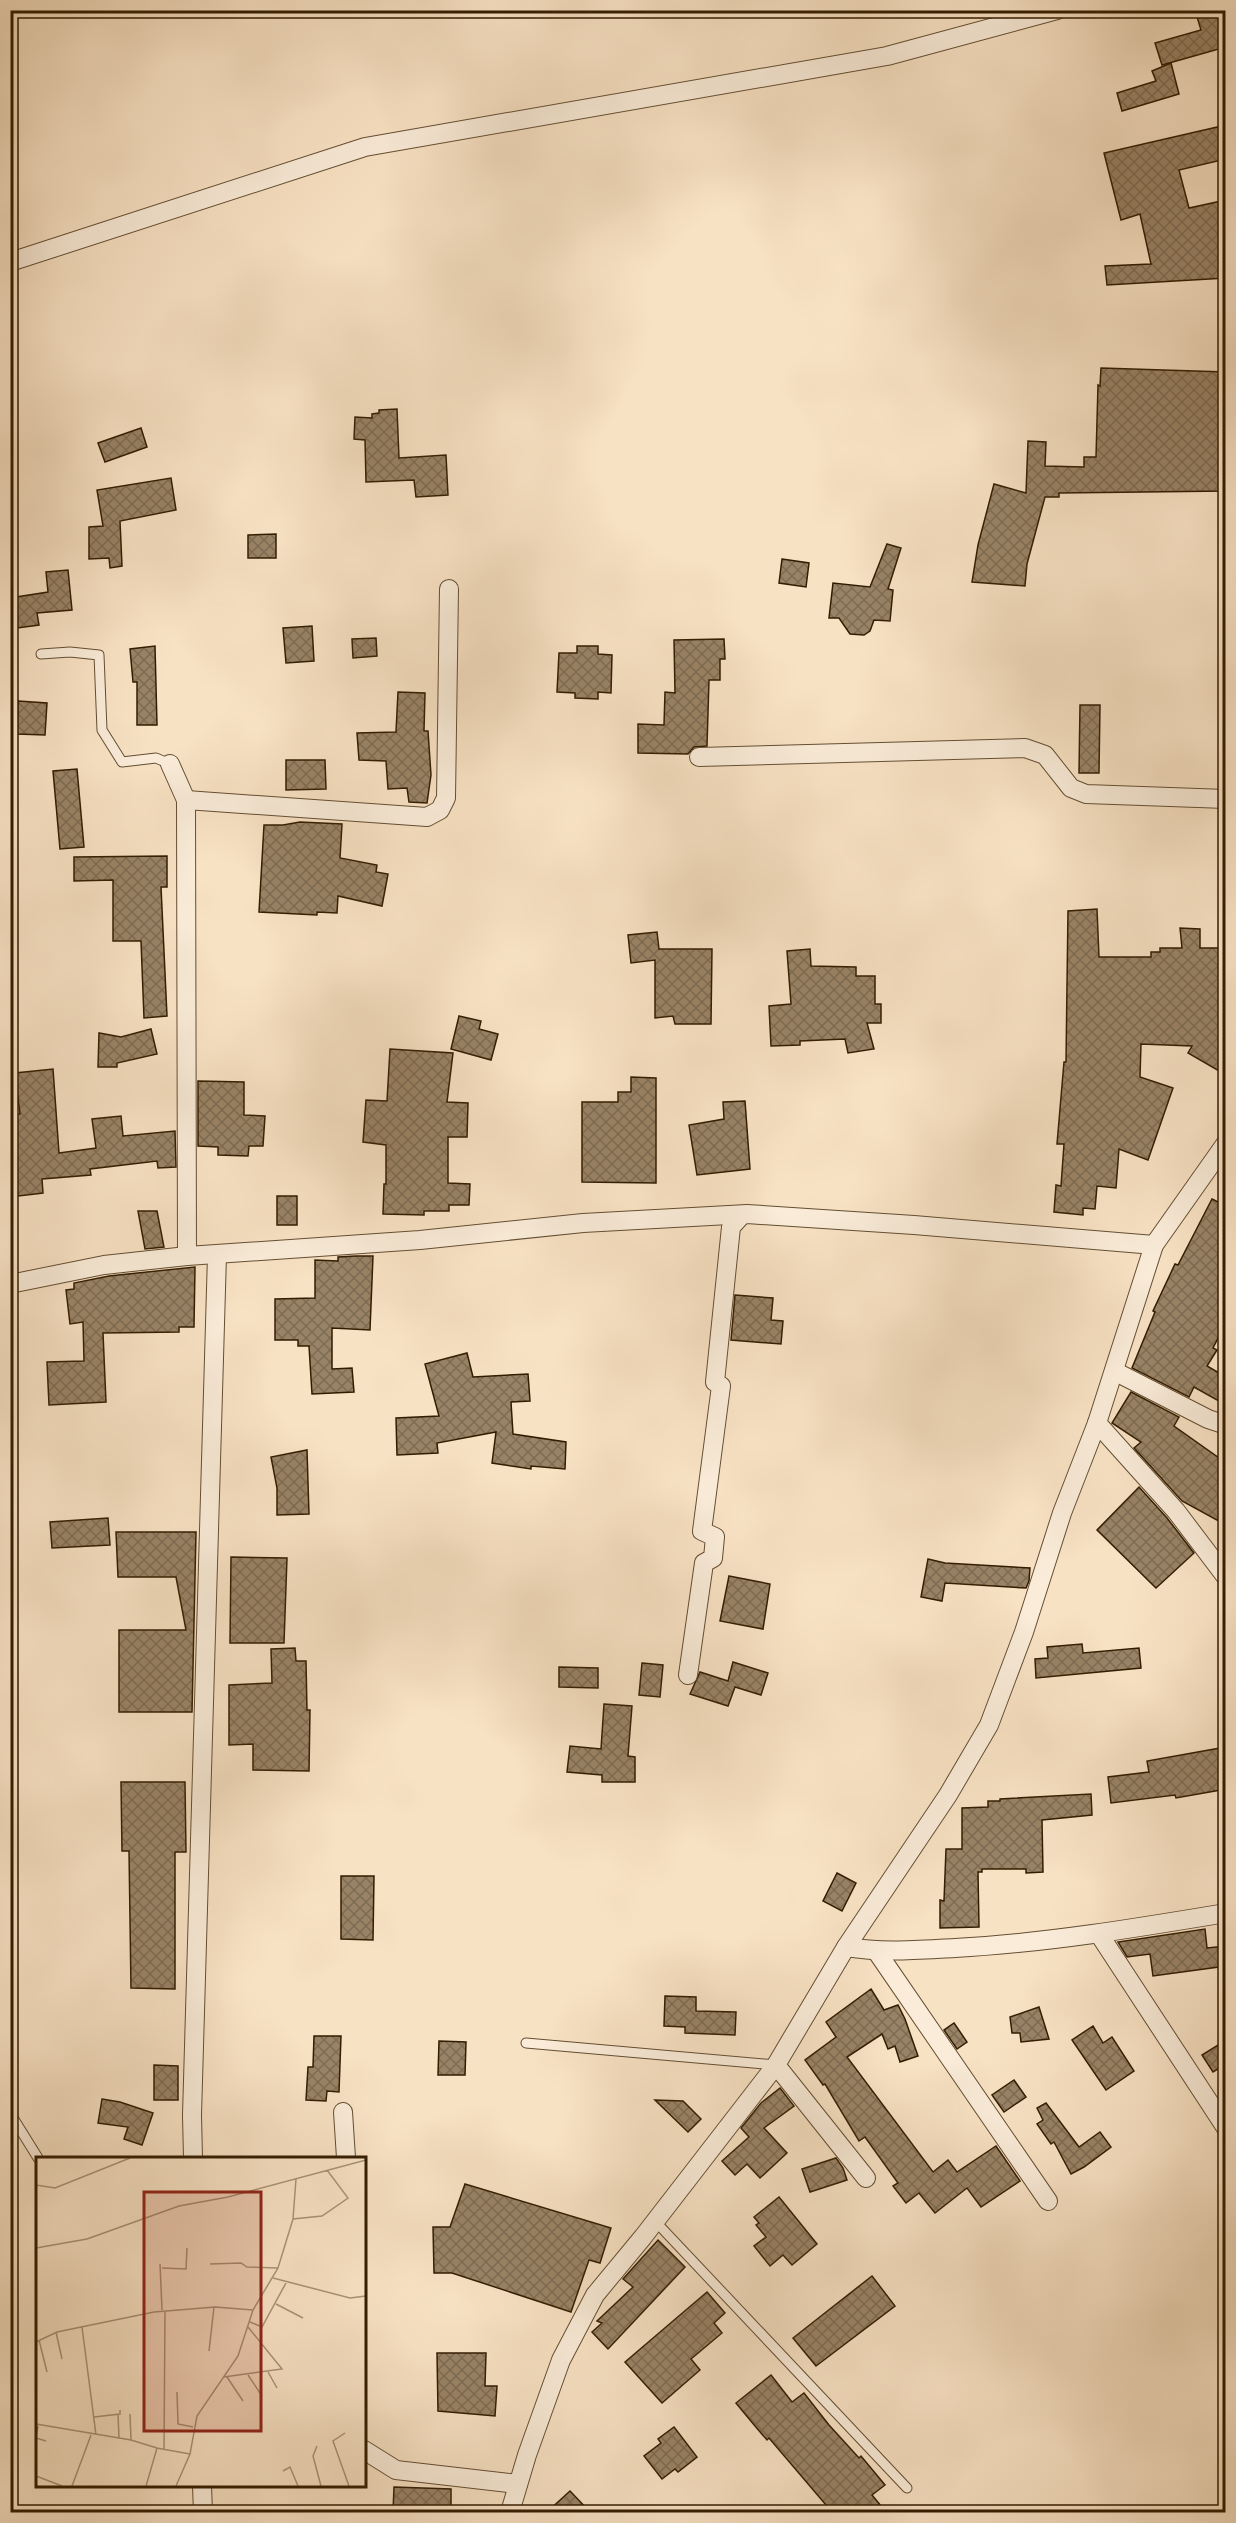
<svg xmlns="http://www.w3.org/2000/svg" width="1236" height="2523" font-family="'Sorts Mill Goudy',serif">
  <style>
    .building { fill: url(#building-cross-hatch); stroke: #331d01; stroke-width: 1.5 }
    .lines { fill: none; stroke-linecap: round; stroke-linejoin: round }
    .lane-casing { stroke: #644e32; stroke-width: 11 }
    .street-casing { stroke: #644e32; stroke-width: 20 }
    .lane { stroke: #faecd9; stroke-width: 9 }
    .street { stroke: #faecd9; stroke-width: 18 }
    .inset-road { fill: none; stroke: #a99376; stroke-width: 1.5 }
    .view { fill: #8f2418; fill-opacity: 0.15; stroke: #8f2418; stroke-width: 3 }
    .inset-edge { fill: none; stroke: #331d01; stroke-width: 3 }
  </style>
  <defs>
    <pattern id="building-cross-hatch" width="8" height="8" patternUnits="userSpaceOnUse" patternTransform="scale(1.5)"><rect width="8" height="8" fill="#998366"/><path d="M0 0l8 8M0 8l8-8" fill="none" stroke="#7d6b52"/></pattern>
  </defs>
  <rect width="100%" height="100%" fill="#f8e2c4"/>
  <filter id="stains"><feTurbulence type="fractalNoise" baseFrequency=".00333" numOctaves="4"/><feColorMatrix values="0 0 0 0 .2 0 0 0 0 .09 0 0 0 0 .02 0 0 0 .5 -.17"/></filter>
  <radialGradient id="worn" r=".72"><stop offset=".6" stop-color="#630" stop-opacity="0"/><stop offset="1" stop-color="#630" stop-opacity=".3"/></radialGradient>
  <g class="building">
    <polygon points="1195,10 1226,10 1226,47 1162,65 1155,43 1201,30"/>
    <polygon points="1171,63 1179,94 1122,111 1117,93 1156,81 1152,71"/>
    <polygon points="1226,125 1226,159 1179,170 1189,208 1226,200 1226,278 1107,285 1105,266 1151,264 1140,214 1121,220 1104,153"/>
    <polygon points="1101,368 1226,372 1226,491 1059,493 1059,497 1045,497 1027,564 1025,586 972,582 978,545 994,484 1026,493 1028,441 1046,442 1045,466 1084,467 1084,457 1096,457 1098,385 1100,386"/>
    <polygon points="397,409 399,458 446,455 448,495 416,497 414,480 366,482 365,440 354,439 355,417 372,418 372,414 379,413 379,410"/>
    <polygon points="141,428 147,447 105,462 98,443"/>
    <polygon points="171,478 176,510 120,521 122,566 110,568 109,558 89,559 89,527 103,526 97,490"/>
    <polygon points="276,534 276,558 248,558 248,535"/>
    <polygon points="887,544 901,548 888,589 893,590 890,621 874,620 870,631 864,635 850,634 839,618 829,618 833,583 870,587"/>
    <polygon points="782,559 809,563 806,587 779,583"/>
    <polygon points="68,570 72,610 37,613 39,625 10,629 10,598 48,592 46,572"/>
    <polygon points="312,626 314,661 286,663 283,628"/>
    <polygon points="376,638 377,656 353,658 352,639"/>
    <polygon points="724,639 725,659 720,659 720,680 709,680 707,746 694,747 688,754 638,753 638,724 664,725 665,692 675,693 674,640"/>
    <polygon points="155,646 157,725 137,725 137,682 133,682 130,649"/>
    <polygon points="577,646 598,646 598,654 612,655 611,693 598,692 598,699 575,698 575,693 557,692 559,653 577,653"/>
    <polygon points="398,692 425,693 424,731 428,731 431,775 427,803 409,802 407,788 388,789 386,761 359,760 357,733 396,732"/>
    <polygon points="18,701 47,703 45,735 17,734"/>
    <polygon points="1080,705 1100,705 1099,773 1079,773"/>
    <polygon points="286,760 325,760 326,789 286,790"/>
    <polygon points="77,769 84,847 60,849 53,771"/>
    <polygon points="300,822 342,824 340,858 377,865 376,872 388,874 382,906 338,896 337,913 317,912 317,915 259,912 264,825 283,825"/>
    <polygon points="167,856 167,887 161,887 167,1016 144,1018 141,941 113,941 113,880 74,881 74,857"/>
    <polygon points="1097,909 1099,957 1151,957 1151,952 1160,952 1160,948 1182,948 1180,928 1200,929 1200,948 1226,948 1226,1075 1188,1053 1192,1046 1141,1044 1140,1077 1173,1088 1148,1160 1119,1149 1116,1188 1097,1186 1095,1209 1083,1208 1083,1215 1054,1212 1056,1185 1061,1186 1064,1144 1057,1144 1064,1062 1066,1062 1068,911"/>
    <polygon points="657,932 659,949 712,949 711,1024 675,1024 673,1016 655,1018 655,960 631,963 628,935"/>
    <polygon points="810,949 811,966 856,967 856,976 875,976 875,1004 881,1004 881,1023 867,1023 874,1049 848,1053 845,1039 800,1041 800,1045 771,1046 769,1006 791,1004 787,951"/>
    <polygon points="459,1016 481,1021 479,1029 498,1034 491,1060 451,1049"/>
    <polygon points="151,1029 157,1054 117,1063 117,1067 98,1067 99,1033 121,1037"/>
    <polygon points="390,1049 453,1053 447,1102 468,1103 467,1137 448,1137 448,1183 470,1184 469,1205 449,1205 449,1211 424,1211 424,1215 383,1214 384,1184 386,1184 386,1145 363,1142 366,1100 387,1101"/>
    <polygon points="53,1069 59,1153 96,1148 92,1119 121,1116 123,1136 175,1131 176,1167 158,1168 157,1161 90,1169 91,1175 42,1179 43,1193 10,1197 10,1125 14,1124 13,1114 20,1114 15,1073"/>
    <polygon points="631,1077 656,1078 656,1183 582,1182 582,1102 618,1102 618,1092 631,1092"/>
    <polygon points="198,1081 244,1082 244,1115 265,1116 263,1146 249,1146 248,1156 218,1155 218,1147 198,1146"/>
    <polygon points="745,1101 750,1169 697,1175 689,1125 724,1119 723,1102"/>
    <rect x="277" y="1196" width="20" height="29"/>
    <polygon points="1212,1199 1226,1206 1226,1323 1213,1348 1217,1350 1207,1366 1226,1377 1226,1405 1194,1387 1189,1397 1132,1368 1155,1312 1153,1311 1175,1264 1178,1265"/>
    <polygon points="138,1211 157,1211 164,1247 145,1249"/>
    <polygon points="356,1256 373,1256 370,1330 332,1328 332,1369 352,1368 354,1392 312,1394 309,1346 298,1346 298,1340 275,1340 275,1299 315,1298 315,1260 338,1261 338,1257"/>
    <polygon points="195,1267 194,1327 179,1327 179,1332 103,1333 106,1402 49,1405 47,1362 84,1361 83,1322 70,1324 66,1290 74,1289 74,1283 109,1276"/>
    <polygon points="735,1295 773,1298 771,1320 783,1321 781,1344 731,1340"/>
    <polygon points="467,1353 473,1377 528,1374 530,1401 511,1402 513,1434 566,1442 565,1469 531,1466 531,1469 492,1463 496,1432 437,1443 438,1453 397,1455 396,1418 439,1416 425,1364"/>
    <polygon points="1131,1392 1179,1417 1174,1426 1226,1463 1226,1525 1182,1501 1134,1448 1141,1442 1112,1423"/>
    <polygon points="307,1450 309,1514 277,1515 277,1488 271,1457"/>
    <polygon points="1139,1487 1167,1518 1194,1553 1156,1588 1097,1530"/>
    <polygon points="108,1518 110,1545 52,1548 50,1522"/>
    <polygon points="116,1532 196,1532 192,1712 119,1712 119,1630 186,1630 176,1577 118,1577"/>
    <polygon points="231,1557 287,1558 284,1643 230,1643"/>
    <polygon points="928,1559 945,1563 1030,1568 1029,1581 1026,1588 945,1583 942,1601 921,1597"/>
    <polygon points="729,1576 770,1584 763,1629 720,1621"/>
    <polygon points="1082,1644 1083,1653 1139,1648 1141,1668 1036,1678 1035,1659 1048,1658 1047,1647"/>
    <polygon points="295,1648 296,1661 306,1661 307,1710 310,1710 309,1771 253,1770 253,1744 229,1745 229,1685 272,1683 271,1649"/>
    <polygon points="733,1662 768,1673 761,1695 735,1687 728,1706 690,1694 700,1672 728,1681"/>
    <polygon points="642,1663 663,1665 660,1697 639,1695"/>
    <polygon points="559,1667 598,1668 598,1688 559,1687"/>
    <polygon points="604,1704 632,1706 628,1756 635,1757 635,1782 602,1782 602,1775 567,1772 570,1746 601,1749"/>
    <polygon points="1226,1747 1226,1789 1176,1798 1175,1795 1111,1803 1108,1777 1149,1772 1147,1761"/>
    <polygon points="121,1782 185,1782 186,1852 175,1852 175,1989 131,1988 129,1851 122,1851"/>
    <polygon points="1091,1794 1092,1815 1042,1820 1043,1872 1026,1873 1026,1869 982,1869 982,1872 978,1872 979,1927 940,1928 940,1900 944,1901 946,1849 962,1849 962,1808 988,1807 988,1801 1000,1801 1000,1799"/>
    <polygon points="837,1873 856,1883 842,1911 823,1901"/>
    <polygon points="341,1876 374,1876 373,1940 341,1939"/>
    <polygon points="1205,1929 1207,1948 1226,1946 1226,1966 1153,1976 1150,1954 1127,1957 1118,1942"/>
    <polygon points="871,1989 884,2010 898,2005 905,2019 918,2056 900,2062 895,2046 888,2049 882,2034 847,2057 933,2172 948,2160 957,2172 996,2146 1020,2181 981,2207 967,2188 935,2213 919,2193 906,2203 893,2186 898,2183 865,2137 859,2141 825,2084 823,2085 805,2060 836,2037 826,2022"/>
    <polygon points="665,1996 696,1997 696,2011 736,2012 735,2035 685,2033 685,2027 664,2026"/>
    <polygon points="1039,2007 1049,2039 1021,2042 1020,2033 1012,2033 1010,2017"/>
    <polygon points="954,2023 967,2042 957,2049 944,2030"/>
    <polygon points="1093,2026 1103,2043 1112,2037 1134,2071 1106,2090 1072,2040"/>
    <polygon points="314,2036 341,2036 339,2092 327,2091 326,2101 306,2100 308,2067 313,2067"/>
    <polygon points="1226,2040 1226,2064 1213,2072 1202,2055"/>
    <polygon points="439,2041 466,2042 465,2075 438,2075"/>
    <polygon points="154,2065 178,2066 178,2100 154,2100"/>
    <polygon points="1014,2080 1026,2097 1004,2112 992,2095"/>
    <polygon points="780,2088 794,2106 764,2128 787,2153 760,2178 747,2164 735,2175 722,2161 749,2137 741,2128 761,2103"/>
    <polygon points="102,2099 120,2102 153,2113 142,2145 124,2139 128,2127 98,2123"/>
    <polygon points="655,2100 683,2101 701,2119 688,2132"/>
    <polygon points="1046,2103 1079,2147 1100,2132 1111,2147 1084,2167 1071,2174 1054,2142 1051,2144 1037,2124 1043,2120 1037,2108"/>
    <polygon points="836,2158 843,2168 847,2180 810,2192 802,2169"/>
    <polygon points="465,2184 611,2228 600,2263 589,2260 571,2312 452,2273 434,2273 433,2227 450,2227"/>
    <polygon points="779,2197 817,2244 792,2265 783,2255 770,2266 754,2246 766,2237 756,2225 759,2223 754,2217"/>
    <polygon points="658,2240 685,2267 608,2349 592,2332 602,2323 597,2321 633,2287 623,2279"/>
    <polygon points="872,2276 895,2306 816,2366 793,2338"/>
    <polygon points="707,2292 725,2313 714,2323 722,2333 691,2359 700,2370 662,2403 625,2362"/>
    <polygon points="437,2353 486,2353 485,2386 497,2386 495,2416 438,2411"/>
    <polygon points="771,2375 792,2402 804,2393 829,2425 859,2458 861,2456 885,2485 872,2495 886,2512 832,2512 769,2438 767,2440 755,2426 736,2403"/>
    <polygon points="674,2427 697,2457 678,2472 675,2469 662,2479 644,2456 661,2443 658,2439"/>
    <polygon points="394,2487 451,2489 451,2512 393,2512"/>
    <polygon points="570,2491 590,2512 547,2512"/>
  </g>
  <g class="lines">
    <g class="lane-casing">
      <g id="lane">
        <polyline points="41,654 70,652 99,655 102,730 122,762 156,758 170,764"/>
        <polyline points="526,2043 776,2065"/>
        <polyline points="10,2113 38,2158"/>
        <polyline points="655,2221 907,2488"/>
      </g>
    </g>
    <g class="street-casing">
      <g id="street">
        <polyline points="10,262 365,147 887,56 1057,10"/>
        <polyline points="699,757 1025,748 1045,755 1071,788 1086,794 1226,799"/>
        <polyline points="170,764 186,800 187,1256"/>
        <polyline points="186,800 427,817 440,810 446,798 449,589"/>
        <polyline points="10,1284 104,1265 187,1256 420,1240 583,1223 747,1214 914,1225 1154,1245"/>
        <polyline points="1114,1371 1208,1419 1226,1425"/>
        <polyline points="1097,1423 1176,1511 1226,1577"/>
        <polyline points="688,1675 704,1563 713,1558 715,1537 702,1531 721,1386 715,1382 731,1227 742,1215"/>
        <polyline points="1099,1934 1226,2128"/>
        <path d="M846,1947C884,1953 916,1950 955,1948C1046,1943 1136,1928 1226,1913"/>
        <polyline points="877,1952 1048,2201"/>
        <polyline points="776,2065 866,2178"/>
        <polyline points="343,2112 346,2158"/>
        <polyline points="193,2158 192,2115 217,1255"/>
        <polyline points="364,2450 396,2470 518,2484"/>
        <polyline points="202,2486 203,2512"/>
        <polyline points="510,2512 527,2455 561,2360 595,2295 643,2237 776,2065 846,1947 948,1795 989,1725 1024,1632 1062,1513 1097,1423 1154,1245 1226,1143"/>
      </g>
    </g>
    <use href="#lane" class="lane"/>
    <use href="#street" class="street"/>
  </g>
  <g transform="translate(36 2157)">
    <rect width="330" height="330" fill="#f8e2c4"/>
    <path class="inset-road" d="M0,28L19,31L94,1M257,62L260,22M0,91L51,82L143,49L192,40L330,3M124,107L126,153M174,107L205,106L211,110L242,111M126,111L150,112L151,91M237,121L314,141L330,139M240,147L267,161M214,165L226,170L251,124M46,170L60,278M20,175L26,202M3,183L11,215M0,185L21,175L118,155L179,150L217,153M173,194L178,150M232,215L241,231M212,218L226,239M188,220L246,212L212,170M191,220L207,244M141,235L142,267L157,270M82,257L83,281M94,257L95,283M58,260L84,257V253M0,267L95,283L121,291M2,269L0,281L10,284M309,276L297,284L313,329M281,289L277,299L285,329M128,292L129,154M247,314L254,310L262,329M0,319L26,329M36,329L55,278M110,329L121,291L154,297M140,329L154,297L161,259L202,199L217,153L242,111L257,62L286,59L312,41L291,13"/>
    <path class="view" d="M108,35H225V274H108Z"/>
    <rect width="330" height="330" class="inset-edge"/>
  </g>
  <rect width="1236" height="2523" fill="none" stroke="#f8e2c4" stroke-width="36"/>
  <rect x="12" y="12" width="1212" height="2499" fill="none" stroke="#331d01" stroke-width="3"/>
  <rect x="18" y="18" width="1200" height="2487" fill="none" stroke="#331d01" stroke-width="1.5"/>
  <rect width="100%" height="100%" filter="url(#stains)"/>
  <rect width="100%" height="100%" fill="url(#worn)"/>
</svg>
